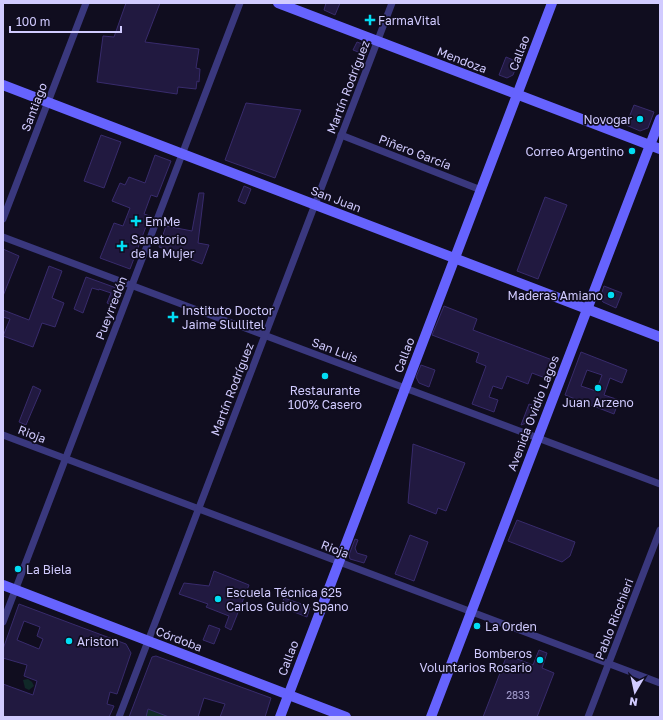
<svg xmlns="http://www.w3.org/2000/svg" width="663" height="720" font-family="'Golos Text',sans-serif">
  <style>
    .green { fill: #102928 }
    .building { fill: #211940; stroke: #382b6c; fill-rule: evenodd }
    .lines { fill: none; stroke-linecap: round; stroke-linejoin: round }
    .street { stroke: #3a387e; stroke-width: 7 }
    .secondary { stroke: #6663fe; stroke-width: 10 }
    .poi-dot { fill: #02ddf4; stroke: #100d1f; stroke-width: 1.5 }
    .labels { text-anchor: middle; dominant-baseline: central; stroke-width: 3.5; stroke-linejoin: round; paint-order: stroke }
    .number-label { font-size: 10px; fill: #a59ecf }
    .poi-label { font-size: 12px; fill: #d1cbff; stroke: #100d1f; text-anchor: start }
    .street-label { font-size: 12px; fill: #d1cbff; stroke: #100d1f }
  </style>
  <rect width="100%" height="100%" fill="#100d1f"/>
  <g class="green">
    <polygon points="28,679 32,682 34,686 29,690 25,688 23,680"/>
    <polygon points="148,709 169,717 146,717"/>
  </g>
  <g class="building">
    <polygon points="126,3 160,3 145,42 199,49 196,68 200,69 199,82 197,81 196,89 178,87 177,94 97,82 103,36 114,37"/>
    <polygon points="326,3 340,3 335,15 324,10"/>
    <polygon points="357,42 365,45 368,50 366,55 353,50"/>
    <polygon points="506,57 518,62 513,75 507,78 499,75"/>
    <polygon points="246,103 301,110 275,178 225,160"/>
    <polygon points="634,105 654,112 648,128 640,131 626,125"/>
    <polygon points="101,135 121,142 104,188 84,181"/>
    <polygon points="155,155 171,161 157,197 151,195 144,214 150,216 130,269 100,258 114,223 123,226 130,208 112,201 120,183 125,185 129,177 145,183"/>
    <polygon points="244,186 251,189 245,204 238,201"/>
    <polygon points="199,193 204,193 198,243 209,245 202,264 159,247 166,226 192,231"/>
    <polygon points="545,197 567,205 538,279 517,271"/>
    <polygon points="3,249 19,256 3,296"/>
    <polygon points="49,266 62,271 52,298 64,303 55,327 42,323 33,347 3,336 10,319 3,317 3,310 29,320"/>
    <polygon points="86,277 122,290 116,307 107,303 111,293 99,289 99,290 92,288 83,313 74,309"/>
    <polygon points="604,286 622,293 616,308 603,302 600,298"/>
    <polygon points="444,306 477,319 473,330 555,361 548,379 532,373 528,384 507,376 502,389 493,386 489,397 498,400 494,412 472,404 486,366 476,362 479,353 432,335"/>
    <path d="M581,352L627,370L622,383L610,378L604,395L619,400L614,414L565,395ZM587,370L602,375L596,391L581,386Z"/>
    <polygon points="421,365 435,370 429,387 419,383 416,377"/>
    <polygon points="33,386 41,390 26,425 19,422"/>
    <polygon points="529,404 537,407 532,421 521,425"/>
    <polygon points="413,444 465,463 446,511 438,508 436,514 408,503"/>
    <polygon points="517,520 575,542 570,556 562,562 508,541"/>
    <polygon points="410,535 428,542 414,581 395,574"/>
    <polygon points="355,539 358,540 355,548 357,553 367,556 364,563 350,559 349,555"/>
    <polygon points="214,571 249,585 231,630 225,627 229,616 206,607 208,604 179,594 184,583 209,586"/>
    <polygon points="284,598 310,607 307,617 281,607"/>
    <path d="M19,604L126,644L131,653L117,694L110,692L107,704L114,706L109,717H3V684L33,695L37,681L24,676L27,665L3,658V649ZM24,621L40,627L37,636L43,639L39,649L17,640Z"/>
    <polygon points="209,625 220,629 214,644 203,640"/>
    <polygon points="539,650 547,653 542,668 554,673 537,717 483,717 507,655 533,665"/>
    <polygon points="156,656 271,698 265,717 220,717 225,704 204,698 198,717 169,717 148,709 146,717 129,717 152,657"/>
  </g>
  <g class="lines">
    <g class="street">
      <polyline points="341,135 481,190"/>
      <polyline points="3,219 86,3"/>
      <polyline points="3,237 660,484"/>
      <polyline points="3,435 660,683"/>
      <polyline points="3,622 240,3"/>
      <polyline points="119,717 392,3"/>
      <polyline points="588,717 660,530"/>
    </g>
    <g class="secondary">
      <polyline points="278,3 660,149"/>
      <polyline points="3,85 660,337"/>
      <polyline points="3,585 346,717"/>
      <polyline points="280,717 552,3"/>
      <polyline points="431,717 660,119"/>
    </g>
  </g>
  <g class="poi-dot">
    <path d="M368 14h4v4h4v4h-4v4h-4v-4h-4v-4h4z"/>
    <circle cx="640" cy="119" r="4"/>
    <circle cx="632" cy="151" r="4"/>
    <path d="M134 215h4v4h4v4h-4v4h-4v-4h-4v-4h4z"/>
    <path d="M120 240h4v4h4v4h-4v4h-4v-4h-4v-4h4z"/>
    <circle cx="611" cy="295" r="4"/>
    <path d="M171 311h4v4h4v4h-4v4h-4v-4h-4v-4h4z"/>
    <circle cx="325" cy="376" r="4"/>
    <circle cx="598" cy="388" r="4"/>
    <circle cx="18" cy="569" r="4"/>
    <circle cx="218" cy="599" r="4"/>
    <circle cx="477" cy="626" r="4"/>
    <circle cx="69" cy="641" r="4"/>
    <circle cx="540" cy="660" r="4"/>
  </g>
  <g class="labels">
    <g class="number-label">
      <text x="518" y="695">2833</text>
    </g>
    <g class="poi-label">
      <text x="378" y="20">FarmaVital</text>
      <text x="632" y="119" text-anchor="end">Novogar</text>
      <text x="624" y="151" text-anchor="end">Correo Argentino</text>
      <text x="145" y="221">EmMe</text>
      <text x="131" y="239">Sanatorio<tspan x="131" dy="14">de la Mujer</tspan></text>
      <text x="603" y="295" text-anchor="end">Maderas Amiano</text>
      <text x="182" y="310">Instituto Doctor<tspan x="182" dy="14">Jaime Slullitel</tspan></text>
      <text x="325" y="390" text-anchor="middle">Restaurante<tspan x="325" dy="14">100% Casero</tspan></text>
      <text x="598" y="402" text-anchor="middle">Juan Arzeno</text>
      <text x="26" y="569">La Biela</text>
      <text x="226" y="592">Escuela Técnica 625<tspan x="226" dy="14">Carlos Guido y Spano</tspan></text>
      <text x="485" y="626">La Orden</text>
      <text x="77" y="641">Ariston</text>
      <text x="532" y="653" text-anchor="end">Bomberos<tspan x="532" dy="14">Voluntarios Rosario</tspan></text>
    </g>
    <g class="street-label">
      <text transform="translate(519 53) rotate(-69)">Callao</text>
      <text transform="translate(462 60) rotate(21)">Mendoza</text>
      <text transform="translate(348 87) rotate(-69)">Martín Rodríguez</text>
      <text transform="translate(34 107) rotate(-69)">Santiago</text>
      <text transform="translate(415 152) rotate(21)">Piñero García</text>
      <text transform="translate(336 199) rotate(21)">San Juan</text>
      <text transform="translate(111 308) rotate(-69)">Pueyrredón</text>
      <text transform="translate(335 350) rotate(21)">San Luis</text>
      <text transform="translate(404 355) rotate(-69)">Callao</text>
      <text transform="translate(232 389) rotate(-69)">Martín Rodríguez</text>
      <text transform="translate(533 413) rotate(-69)">Avenida Ovidio Lagos</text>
      <text transform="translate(32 434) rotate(21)">Rioja</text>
      <text transform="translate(335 549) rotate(21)">Rioja</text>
      <text transform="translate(614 619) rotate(-69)">Pablo Ricchieri</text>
      <text transform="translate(179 639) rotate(21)">Córdoba</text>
      <text transform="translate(288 658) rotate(-69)">Callao</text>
    </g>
  </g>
  <rect width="663" height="720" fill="none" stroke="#d1cbff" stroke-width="8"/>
  <g transform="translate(635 692) rotate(189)" stroke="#100d1f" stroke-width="3" paint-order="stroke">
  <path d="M0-3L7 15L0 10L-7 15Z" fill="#d1cbff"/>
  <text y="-6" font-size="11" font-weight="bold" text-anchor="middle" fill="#d1cbff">N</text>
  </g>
  <path d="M10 26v6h111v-6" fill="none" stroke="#d1cbff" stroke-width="2"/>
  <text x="16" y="26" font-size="12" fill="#d1cbff" stroke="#100d1f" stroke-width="3" paint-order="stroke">100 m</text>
</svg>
